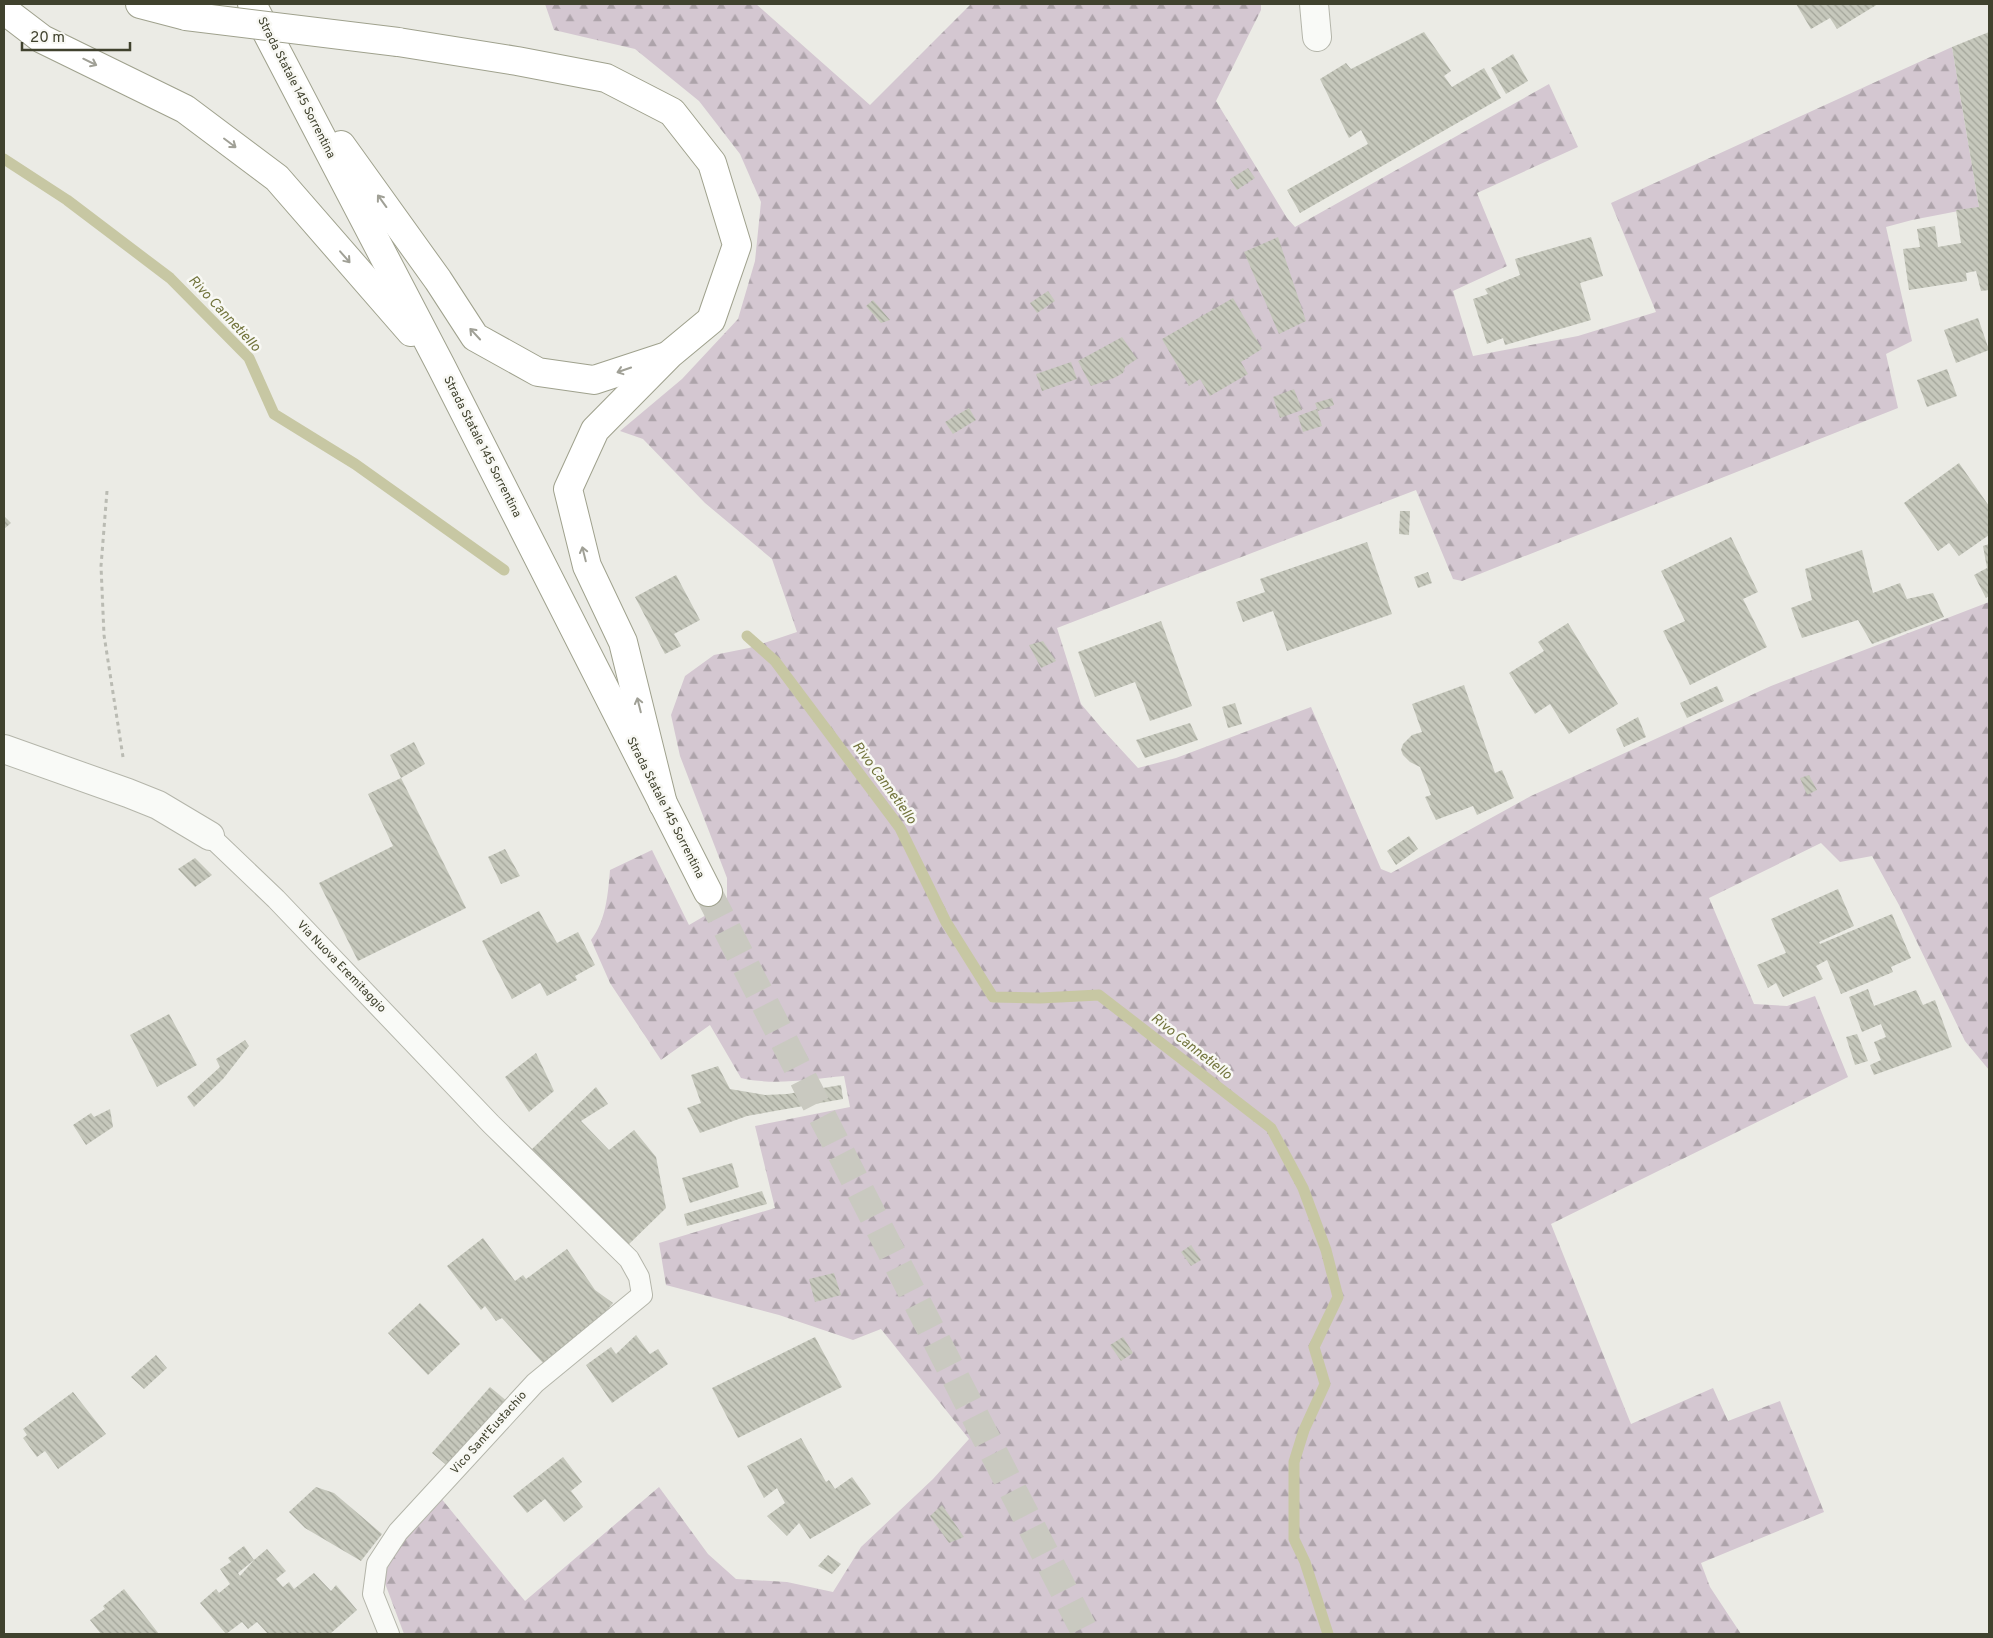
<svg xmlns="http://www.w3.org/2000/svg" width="1993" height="1638" font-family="Overpass,sans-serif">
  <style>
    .forest { fill: url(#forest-firs) }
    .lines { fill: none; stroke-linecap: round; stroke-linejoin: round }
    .stream { stroke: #c7c7a3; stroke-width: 11 }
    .building { fill: url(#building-back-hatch); fill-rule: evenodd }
    .trunk-tunnel { stroke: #c9c9c0; stroke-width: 28; stroke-dasharray: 28 14; stroke-linecap: butt }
    .service-casing { stroke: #b4b5aa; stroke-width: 22 }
    .minor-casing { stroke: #b4b5aa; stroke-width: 30 }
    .trunk-casing { stroke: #9fa18d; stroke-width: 30 }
    .path { stroke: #babbb3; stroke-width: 3; stroke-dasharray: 4 4; stroke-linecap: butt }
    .service { stroke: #f9faf7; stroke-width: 20 }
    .minor { stroke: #f9faf7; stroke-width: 28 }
    .trunk { stroke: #fff; stroke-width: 28 }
    .trunk-bridge-casing { stroke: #9fa18d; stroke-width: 30; stroke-linecap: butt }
    .trunk-bridge { stroke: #fff; stroke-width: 28 }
    .oneway { stroke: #a0a096 }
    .labels { text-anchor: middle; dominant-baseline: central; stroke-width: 5; stroke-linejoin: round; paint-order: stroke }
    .street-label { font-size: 12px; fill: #40422e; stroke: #f8f8f4 }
    .water-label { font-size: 14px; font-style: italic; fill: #71733b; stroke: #f8f8f4 }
  </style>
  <defs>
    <pattern id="forest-firs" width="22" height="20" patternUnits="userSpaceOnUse" patternTransform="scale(1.25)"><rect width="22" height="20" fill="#d4c7d1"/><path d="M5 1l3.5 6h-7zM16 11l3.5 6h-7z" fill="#ada3aa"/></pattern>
    <pattern id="building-back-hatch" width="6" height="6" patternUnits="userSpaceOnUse" patternTransform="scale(1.25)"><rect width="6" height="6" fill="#c6c8bc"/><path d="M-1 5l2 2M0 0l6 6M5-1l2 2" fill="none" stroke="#a2a499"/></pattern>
  </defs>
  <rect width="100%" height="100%" fill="#ebebe5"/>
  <path class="forest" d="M545,4H756L870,105L971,4H1261V10L1216,101L1287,218L1295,227L1549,84L1578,147L1477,193L1507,266L1453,291L1473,356L1578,336L1656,312L1611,203L1952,47L1979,207L1912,220L1886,227L1912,341L1886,354L1898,408L1462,581L1453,579L1416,490L1057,628L1081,704L1104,731L1138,768L1176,758L1311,707L1381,869L1391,873L1531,796L1771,686L1989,602V1070L1965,1041L1899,905L1872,856L1840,862L1821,843L1709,898L1754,1004L1787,1006L1815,996L1848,1077L1551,1224L1631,1424L1713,1388L1728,1421L1780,1401L1824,1512L1701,1563L1710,1587L1741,1634H404L383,1578L396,1548L440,1497L525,1601L659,1487L708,1554L736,1579L787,1582L833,1592L861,1547L933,1479L969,1439L881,1329L853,1340L779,1315L666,1285L659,1243L775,1208L755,1126L850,1107L844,1076C810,1079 775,1086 741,1078L710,1025L661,1060L610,983L591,940C606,921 608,894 610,870L652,850L689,925L727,903V878L680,756L671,715L685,676L714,655L749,648L797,632L772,559L705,503L643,439L620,431L682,379L738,319L755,261L761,202L740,154L699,101L635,49L554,30Z"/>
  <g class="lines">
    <g class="stream">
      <polyline points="4,159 67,200 170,278 249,358 274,414 355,464 504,570"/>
      <polyline points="747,636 775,661 900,828 946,922 993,997 1040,998 1099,995 1271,1128 1303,1188 1326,1250 1338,1297 1314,1347 1325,1384 1304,1430 1294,1462 1294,1539 1305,1562 1328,1634"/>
    </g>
  </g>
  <g class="building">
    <polygon points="1796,4 1878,4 1837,29 1830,18 1811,29"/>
    <polygon points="1424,32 1451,71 1444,76 1452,87 1484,68 1501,98 1300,213 1287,190 1368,144 1361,130 1349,138 1320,79 1346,63 1351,69"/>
    <polygon points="1989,32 1989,290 1981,291 1976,271 1966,273 1967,281 1909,290 1903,249 1920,247 1917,229 1935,226 1938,247 1961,243 1956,210 1979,207 1952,47"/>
    <polygon points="1513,54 1528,81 1506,94 1491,68"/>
    <polygon points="1248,168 1255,178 1237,190 1230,179"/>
    <polygon points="1278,237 1306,321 1279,334 1244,252"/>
    <polygon points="1591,237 1603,276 1580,283 1591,320 1505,345 1503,338 1487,344 1473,299 1488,294 1485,289 1520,275 1515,259"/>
    <polygon points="1048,291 1055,301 1037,313 1030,303"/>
    <polygon points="1233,298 1262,349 1241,362 1248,374 1210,396 1200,379 1189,386 1162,339"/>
    <polygon points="873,300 890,320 881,323 866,306"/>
    <polygon points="1978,318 1989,350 1956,363 1944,330"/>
    <polygon points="1122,337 1137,359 1125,367 1123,373 1114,378 1091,386 1078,361"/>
    <polygon points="1071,362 1077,379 1042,391 1036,374"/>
    <polygon points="1947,369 1957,396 1927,407 1917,380"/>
    <polygon points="1294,389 1302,410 1280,418 1273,397"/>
    <polygon points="1332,398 1334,405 1318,411 1315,403"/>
    <polygon points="969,408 976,420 953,434 945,422"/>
    <polygon points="1317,409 1322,426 1303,432 1298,416"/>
    <polygon points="1959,463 1989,506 1989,535 1959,556 1949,543 1938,551 1904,503"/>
    <polygon points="1400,511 1410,511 1409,535 1399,534"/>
    <polygon points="4,516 11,523 4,529"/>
    <polygon points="1731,537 1758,592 1743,599 1767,647 1690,685 1663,631 1685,621 1661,571"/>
    <polygon points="1367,542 1392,614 1287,651 1273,611 1243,622 1236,602 1265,592 1260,579"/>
    <polygon points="1989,544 1989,596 1986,598 1974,575 1987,568 1983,546"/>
    <polygon points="1862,550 1873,593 1900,583 1907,599 1933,593 1944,617 1872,644 1858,620 1802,638 1791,608 1812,600 1805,569"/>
    <polygon points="1428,572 1432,583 1418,588 1414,577"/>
    <polygon points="676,575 700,620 674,634 681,646 665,654 635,597"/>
    <polygon points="1161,621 1192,706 1150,721 1135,682 1095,697 1078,652"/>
    <polygon points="1568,623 1618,704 1569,734 1550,704 1535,714 1509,673 1544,651 1538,642"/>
    <polygon points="1043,641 1056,661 1041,668 1029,645"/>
    <polygon points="1464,685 1495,773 1502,770 1514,798 1477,815 1473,806 1436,820 1425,797 1431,795 1420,767 1410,762 1403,755 1401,750 1403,744 1412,735 1422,732 1412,704"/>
    <polygon points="1717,686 1724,701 1687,718 1680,703"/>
    <polygon points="1235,703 1242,724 1228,728 1222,707"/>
    <polygon points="1638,717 1646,737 1624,747 1616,729"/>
    <polygon points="1190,723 1198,740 1145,758 1136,740"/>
    <polygon points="414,742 425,764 401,778 390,755"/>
    <polygon points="1809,775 1817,790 1807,795 1800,778"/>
    <polygon points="401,778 466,908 358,961 319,883 393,846 368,794"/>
    <polygon points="1409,836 1418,849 1396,865 1387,851"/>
    <polygon points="505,849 520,876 501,884 488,857"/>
    <polygon points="195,858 212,875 195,887 178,869"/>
    <polygon points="1838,889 1854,926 1819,942 1820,944 1892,914 1911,958 1891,967 1893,972 1841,994 1827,960 1816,966 1823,979 1783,997 1776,983 1768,988 1757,965 1786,953 1771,919"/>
    <polygon points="539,911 557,943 578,932 595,965 575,976 577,980 547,996 540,983 512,999 482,941"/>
    <polygon points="1868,989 1874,1006 1916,990 1923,1005 1935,1000 1952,1047 1874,1075 1870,1065 1881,1060 1874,1042 1886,1037 1881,1024 1862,1032 1849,997"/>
    <polygon points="169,1014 197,1065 157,1087 130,1035"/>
    <polygon points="1857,1034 1868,1061 1855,1065 1846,1037"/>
    <polygon points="245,1040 249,1046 223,1079 194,1107 187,1097 220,1067 216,1059"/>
    <polygon points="536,1053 554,1091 529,1112 505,1077"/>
    <polygon points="718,1066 730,1089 765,1095 787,1094 841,1085 843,1099 747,1116 700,1133 687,1108 701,1103 691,1075"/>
    <polygon points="596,1087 608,1104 581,1121 609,1150 634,1130 656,1157 666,1208 627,1246 529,1152"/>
    <polygon points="110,1109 113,1127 86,1145 73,1125 91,1113 94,1117"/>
    <polygon points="732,1163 739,1187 690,1203 682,1178"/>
    <polygon points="762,1191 767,1204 687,1226 684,1214"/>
    <polygon points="483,1238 515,1281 523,1275 526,1279 567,1249 595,1290 613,1303 588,1332 543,1363 502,1318 496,1321 485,1306 481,1310 447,1266"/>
    <polygon points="1191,1245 1201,1260 1191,1266 1181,1252"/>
    <polygon points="834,1273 841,1295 815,1302 809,1279"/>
    <polygon points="420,1303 460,1344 428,1375 388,1333"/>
    <polygon points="636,1335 650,1354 658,1349 668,1364 612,1403 586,1365 611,1347 616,1354"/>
    <polygon points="815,1337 842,1387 738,1438 712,1388"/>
    <polygon points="1123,1337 1133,1353 1121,1361 1110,1345"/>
    <polygon points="156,1355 167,1368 144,1389 131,1377"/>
    <polygon points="490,1387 508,1402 451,1469 432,1453"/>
    <polygon points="73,1392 106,1434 58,1469 45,1451 37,1457 23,1438 27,1435 23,1429"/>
    <polygon points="801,1438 826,1482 829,1480 835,1489 852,1477 871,1504 810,1539 799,1523 787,1536 767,1516 785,1503 777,1488 764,1498 747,1466"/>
    <polygon points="563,1457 582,1482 571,1491 583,1507 564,1522 545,1499 527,1513 513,1496"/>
    <polygon points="316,1487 334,1493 382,1534 361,1561 305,1528 289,1512"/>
    <polygon points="942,1505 964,1537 949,1543 930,1516"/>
    <path d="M244,1546L254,1560L267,1549L286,1571L276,1579L283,1587L289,1582L294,1589L314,1573L331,1591L336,1585L357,1610L330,1634H268L257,1622L248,1629L242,1622L226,1634L200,1603L216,1589L219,1593L230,1584L220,1569L231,1562L228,1558ZM254,1560L240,1576L238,1573Z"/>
    <polygon points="828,1555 841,1564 832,1574 818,1566"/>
    <polygon points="124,1589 159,1634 101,1634 90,1620 105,1609 103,1606"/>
  </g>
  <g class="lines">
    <polyline class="trunk-tunnel" points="708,892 1086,1634"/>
    <g class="service-casing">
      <polyline id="service" points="210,836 276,899 491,1124 629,1259 639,1277 642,1295 535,1383 398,1532 377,1564 373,1594 389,1634"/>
    </g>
    <g class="minor-casing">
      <g id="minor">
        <polyline points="1314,4 1317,37"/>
        <polyline points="4,749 128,793 158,805 210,836"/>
      </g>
    </g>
    <g class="trunk-casing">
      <g id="trunk">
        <polyline points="140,4 186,16"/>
        <polyline points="252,4 441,366 708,892"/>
        <polyline points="4,10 42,39 185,109 277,178 411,332"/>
        <polyline points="398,42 517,61 606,78 672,112 712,163 737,245 711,320 670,354 595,430 568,489 587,566 623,642 663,804"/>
        <polyline points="341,145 438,280 475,337 538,372 594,380 664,357"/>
      </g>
    </g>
    <polyline class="path" points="107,491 101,566 104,635 123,757"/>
    <use href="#service" class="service"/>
    <use href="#minor" class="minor"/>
    <use href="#trunk" class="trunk"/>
    <g class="trunk-bridge-casing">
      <polyline id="trunk-bridge" points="186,16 398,42"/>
    </g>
    <use href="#trunk-bridge" class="trunk-bridge"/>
  </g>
  <defs><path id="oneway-shaft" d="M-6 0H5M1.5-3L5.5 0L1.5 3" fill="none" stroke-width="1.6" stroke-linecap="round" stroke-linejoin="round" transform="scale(1.25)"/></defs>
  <g class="oneway">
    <use href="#oneway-shaft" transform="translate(90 62) rotate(26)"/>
    <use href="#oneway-shaft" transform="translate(230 143) rotate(37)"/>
    <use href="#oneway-shaft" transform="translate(382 201) rotate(-126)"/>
    <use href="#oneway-shaft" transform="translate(345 257) rotate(49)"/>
    <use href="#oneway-shaft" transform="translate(475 334) rotate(-133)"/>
    <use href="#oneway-shaft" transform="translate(624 370) rotate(161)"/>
    <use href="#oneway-shaft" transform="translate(584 554) rotate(-104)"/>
    <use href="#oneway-shaft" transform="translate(639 705) rotate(-104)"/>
  </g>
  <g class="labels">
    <g class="street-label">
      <text transform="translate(296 88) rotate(63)">Strada Statale 145 Sorrentina</text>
      <text transform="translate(482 447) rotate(63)">Strada Statale 145 Sorrentina</text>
      <text transform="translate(665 808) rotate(63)">Strada Statale 145 Sorrentina</text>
      <text transform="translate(341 967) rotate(46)">Via Nuova Eremitaggio</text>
      <text transform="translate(489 1433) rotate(-48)">Vico Sant'Eustachio</text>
    </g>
    <g class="water-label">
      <text transform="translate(224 314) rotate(47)">Rivo Cannetiello</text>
      <text transform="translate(884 783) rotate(54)">Rivo Cannetiello</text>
      <text transform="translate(1191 1047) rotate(38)">Rivo Cannetiello</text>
    </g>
  </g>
  <rect width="1993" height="1638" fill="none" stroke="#40422e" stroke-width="10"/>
  <path d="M22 42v8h108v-8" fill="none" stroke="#40422e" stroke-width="2.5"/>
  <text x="30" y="42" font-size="15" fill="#40422e" stroke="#f8f8f4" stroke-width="4" paint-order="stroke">20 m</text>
</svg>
